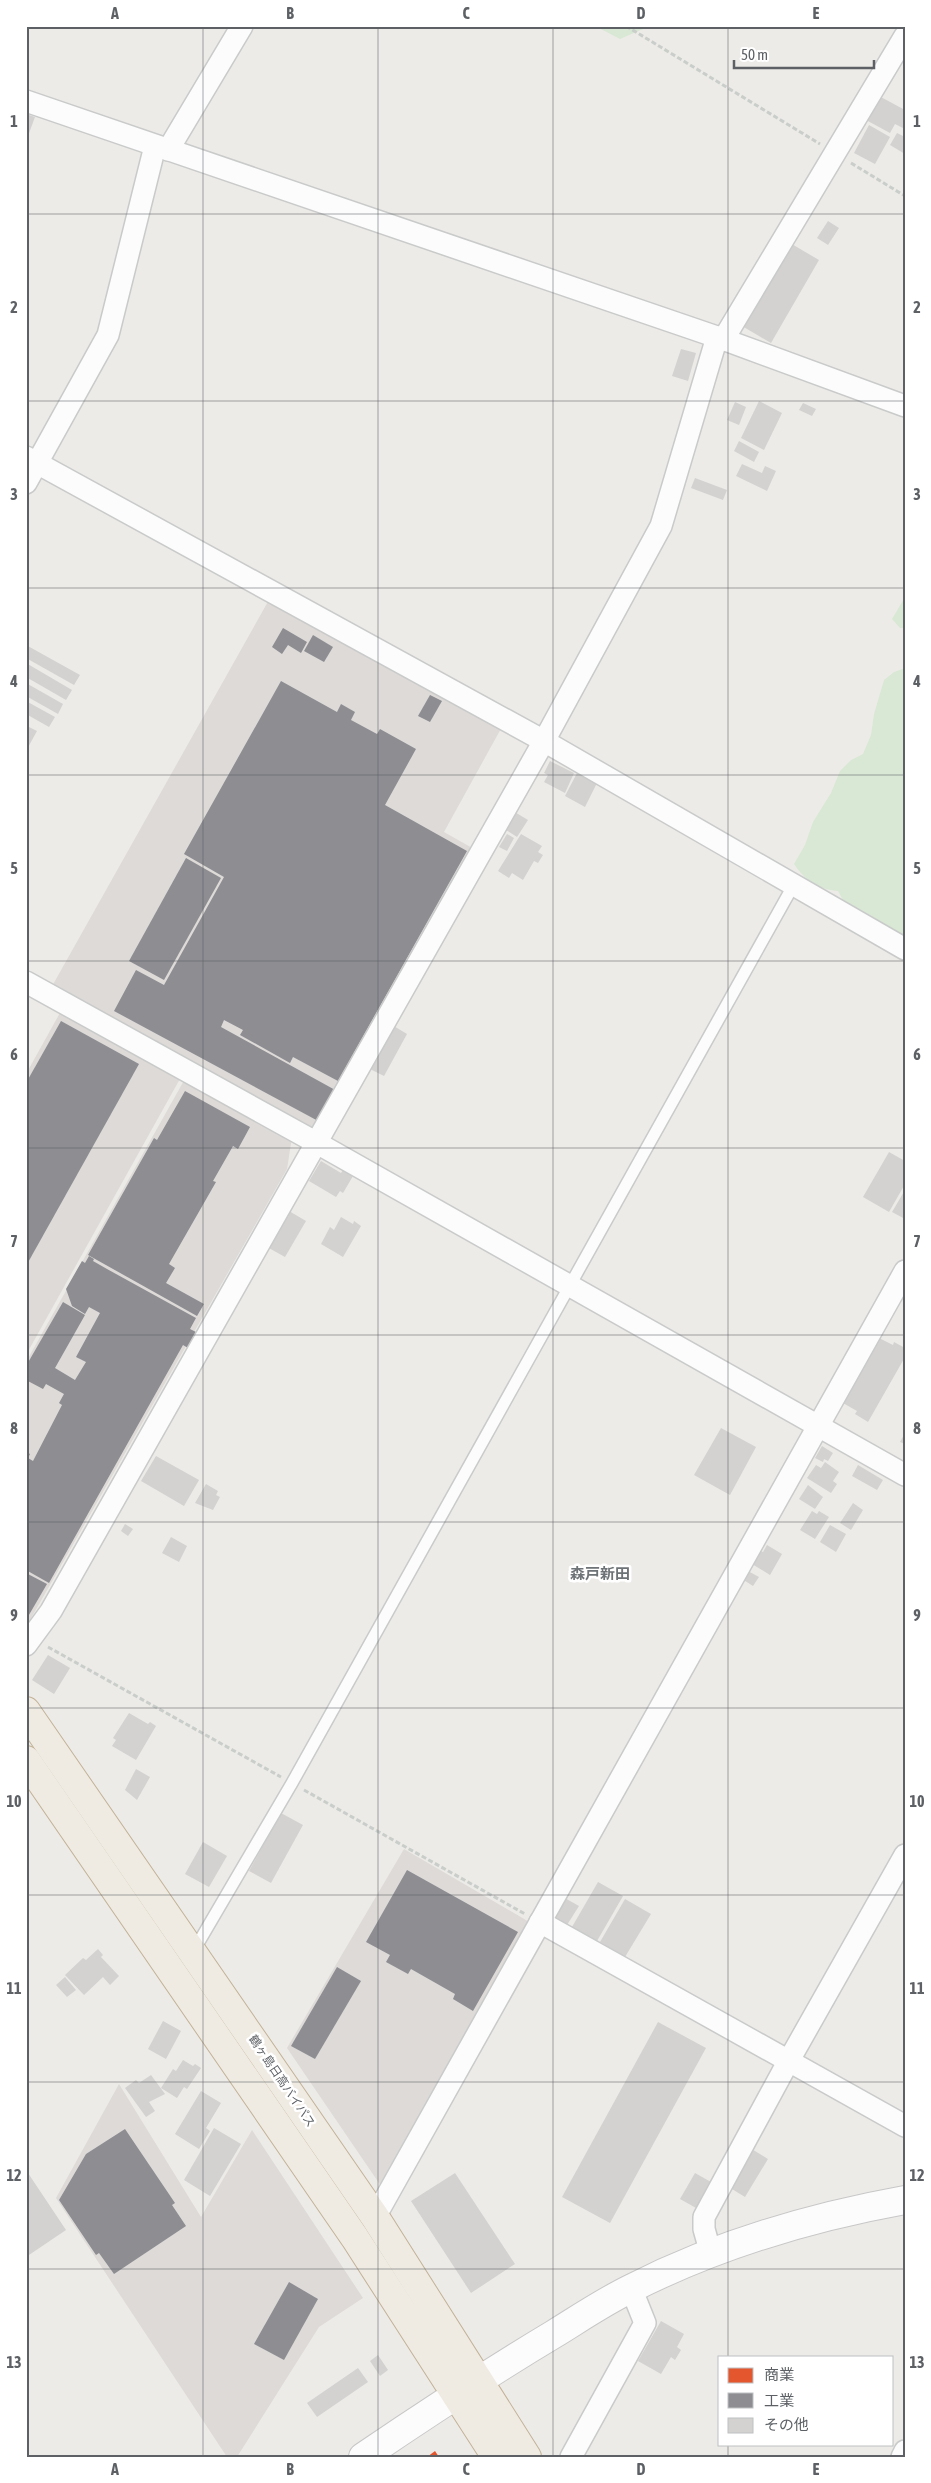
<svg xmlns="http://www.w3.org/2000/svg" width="931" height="2483" font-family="'Asap Condensed','Noto Sans JP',sans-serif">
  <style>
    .industrial { fill: #dddad8 }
    .green { fill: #d8e8d4 }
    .shops { fill: #e4572e }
    .industry { fill: #8d8d92 }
    .building { fill: #d3d2d1 }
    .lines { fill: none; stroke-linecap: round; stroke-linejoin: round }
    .lane-casing { stroke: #c9caca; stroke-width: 14 }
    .street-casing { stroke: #c9caca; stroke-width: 24 }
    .secondary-casing { stroke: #c7c7c7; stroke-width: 30 }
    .highway-casing { stroke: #c3b297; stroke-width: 30 }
    .path { stroke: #c9cecb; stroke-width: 3; stroke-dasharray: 5 2.5; stroke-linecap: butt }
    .lane { stroke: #fcfcfc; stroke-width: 11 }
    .street { stroke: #fcfcfc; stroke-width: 21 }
    .secondary { stroke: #fcfcfc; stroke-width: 28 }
    .highway { stroke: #efebe3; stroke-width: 28 }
    .grid { fill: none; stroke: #5d6165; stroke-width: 1; stroke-opacity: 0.55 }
    .labels { text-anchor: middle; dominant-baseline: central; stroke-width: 5; stroke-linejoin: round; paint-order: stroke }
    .street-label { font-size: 12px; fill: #5d6165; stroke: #fff }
    .quarter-label { font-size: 15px; font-weight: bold; fill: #6e7377; stroke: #fff }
    .neatline { fill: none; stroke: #5d6165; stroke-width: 2 }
    .grid-label { font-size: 16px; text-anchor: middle; font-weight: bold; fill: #5d6165 }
  </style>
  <rect width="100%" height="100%" fill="#edebe8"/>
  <g class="industrial">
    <polygon points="270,598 503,725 444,832 474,849 313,1133 51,988"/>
    <polygon points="61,1011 181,1077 26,1355 26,1074"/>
    <polygon points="186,1077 292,1137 287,1169 26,1627 26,1362"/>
    <polygon points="404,1849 531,1923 381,2186 287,2048"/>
    <polygon points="119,2084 201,2217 252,2130 363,2298 319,2327 237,2457 227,2457 56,2198"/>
  </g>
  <g class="green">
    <polygon points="595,26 650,26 620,39"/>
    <polygon points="905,597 905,628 900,628 892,619"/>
    <path d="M905,668V939L872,916L843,900L838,891C817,889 806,881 794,864L805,845L813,822L831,793L840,771L851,760L863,754L871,735L874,714L884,680L894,672Z"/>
  </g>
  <polygon class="shops" points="435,2451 439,2457 427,2457"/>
  <g class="industry">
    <polygon points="283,628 307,642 301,653 288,645 282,654 272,647"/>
    <polygon points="313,635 333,647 324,662 304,651"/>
    <polygon points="281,681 337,712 341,704 355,712 351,720 377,734 380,729 416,749 385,805 467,851 338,1081 293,1057 290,1063 240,1035 243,1030 224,1020 221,1027 337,1091 320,1122 114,1011 136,970 164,985 224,877 184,854"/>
    <polygon points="430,695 442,701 430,722 418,716"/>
    <polygon points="186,858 221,878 164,980 129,961"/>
    <polygon points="61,1021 139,1064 26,1266 26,1083"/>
    <polygon points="185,1091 250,1127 238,1149 233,1146 213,1181 216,1182 169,1264 175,1268 166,1283 204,1304 197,1316 88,1255 154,1138 157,1140"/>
    <polygon points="89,1256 94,1259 93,1261 107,1269 196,1318 190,1329 196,1332 188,1348 183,1345 49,1583 26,1570 26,1471 29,1466 26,1464 26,1452 30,1454 28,1458 33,1461 62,1405 59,1403 64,1394 46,1384 43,1389 26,1380 26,1366 63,1302 85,1315 55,1368 75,1380 86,1362 76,1357 100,1313 89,1307 85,1314 72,1306 66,1289 82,1261 85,1263"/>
    <polygon points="26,1573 47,1584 26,1620"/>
    <polygon points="407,1870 518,1932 473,2011 453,1999 455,1994 411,1969 408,1974 386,1962 390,1955 366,1942"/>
    <polygon points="337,1967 361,1981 315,2059 291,2046"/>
    <polygon points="125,2129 175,2203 172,2205 186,2226 114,2274 99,2253 96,2255 59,2200 86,2154"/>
    <polygon points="289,2282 318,2299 284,2360 254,2344"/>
  </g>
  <g class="building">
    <polygon points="879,96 905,110 903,128 895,124 890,133 866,120"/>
    <polygon points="26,114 35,117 28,136 26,135"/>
    <polygon points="869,125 890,137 875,164 854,153"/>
    <polygon points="897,133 905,137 905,154 890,145"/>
    <polygon points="828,221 839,228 828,245 817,238"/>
    <polygon points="790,243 819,260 771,343 742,326"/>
    <polygon points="681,349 696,353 688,381 672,376"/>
    <polygon points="759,401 782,413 764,450 741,438"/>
    <polygon points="735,402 746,407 739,425 727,420"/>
    <polygon points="803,403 816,409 812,416 799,410"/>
    <polygon points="739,441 759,452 754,462 734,451"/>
    <polygon points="742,464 762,473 765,466 776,471 767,491 736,476"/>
    <polygon points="695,478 727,490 723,500 691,488"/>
    <polygon points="26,645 80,675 74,685 26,658"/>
    <polygon points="26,663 72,690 66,700 26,677"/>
    <polygon points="26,683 63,704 58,714 26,696"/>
    <polygon points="26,701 55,717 49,727 26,714"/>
    <polygon points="27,726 37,731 26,751 26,728"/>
    <polygon points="550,761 574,773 565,793 544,782 548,775 544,773"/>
    <polygon points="577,773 597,783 585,807 565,796"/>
    <polygon points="513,811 528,820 517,837 503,828"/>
    <polygon points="507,834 514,838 507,851 499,847"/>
    <polygon points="521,834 542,846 538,852 543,855 538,863 534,861 523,880 512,873 509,878 498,871"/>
    <polygon points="392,1025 407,1034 384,1076 368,1068"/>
    <polygon points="889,1152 905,1161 905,1184 889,1212 863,1197"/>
    <polygon points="321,1161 341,1173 343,1170 353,1176 343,1193 340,1191 336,1197 309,1181"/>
    <polygon points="905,1190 905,1219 892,1212"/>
    <polygon points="289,1211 306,1221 285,1257 267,1247"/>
    <polygon points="341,1217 353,1224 354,1221 361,1226 343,1257 321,1244 330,1227 334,1230"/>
    <polygon points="879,1338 893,1345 894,1342 905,1348 905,1357 868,1422 855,1414 857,1411 843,1403"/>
    <polygon points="721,1428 756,1447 730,1495 694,1475"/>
    <polygon points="905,1433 905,1444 900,1442"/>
    <polygon points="822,1446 833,1453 828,1461 824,1459 823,1462 815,1458"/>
    <polygon points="156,1456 199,1480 184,1506 141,1481"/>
    <polygon points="825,1462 839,1472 833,1481 837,1484 831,1493 807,1478 816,1465 821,1468"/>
    <polygon points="858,1465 883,1480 877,1490 852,1476"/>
    <polygon points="206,1484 218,1491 216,1495 220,1497 213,1510 195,1503"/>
    <polygon points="808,1485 823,1497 815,1509 799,1499"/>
    <polygon points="853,1503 863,1510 851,1530 840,1523"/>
    <polygon points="812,1511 817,1514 819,1511 829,1517 815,1539 800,1530"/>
    <polygon points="125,1524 133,1529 128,1536 121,1531"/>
    <polygon points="830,1525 846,1534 836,1552 820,1542"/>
    <polygon points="171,1537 187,1546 179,1562 162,1553"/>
    <polygon points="767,1545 782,1554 770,1575 752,1564 760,1551 763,1552"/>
    <polygon points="748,1571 759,1577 753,1586 742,1579"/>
    <polygon points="48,1655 70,1668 54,1694 32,1680"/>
    <polygon points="129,1713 148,1724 150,1722 156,1726 136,1760 112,1746 116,1740 113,1738"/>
    <polygon points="136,1769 150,1777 137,1800 125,1790"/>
    <polygon points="281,1813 303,1825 271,1883 249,1871"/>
    <polygon points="203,1842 227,1856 209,1887 185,1874"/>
    <polygon points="598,1882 623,1896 597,1941 572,1927"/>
    <polygon points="563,1897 579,1906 567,1925 552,1916"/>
    <polygon points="625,1899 651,1914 625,1957 600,1942"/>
    <polygon points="98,1949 103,1955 101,1957 119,1976 110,1985 103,1977 84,1995 65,1975 83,1958 86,1960"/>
    <polygon points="65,1977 76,1990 67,1997 56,1985"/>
    <polygon points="163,2021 181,2031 166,2059 148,2049"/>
    <polygon points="658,2022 706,2048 610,2223 562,2197"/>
    <polygon points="183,2060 193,2066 195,2064 201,2068 187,2089 184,2087 177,2098 161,2088 173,2069 176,2071"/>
    <polygon points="151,2075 165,2094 149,2102 155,2111 146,2117 125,2088 136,2080 139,2083"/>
    <polygon points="201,2091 221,2103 206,2128 210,2131 199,2149 175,2134"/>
    <polygon points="214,2128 241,2144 210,2196 184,2180"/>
    <polygon points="750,2148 768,2159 745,2197 727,2186"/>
    <polygon points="26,2170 66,2230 26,2257"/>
    <polygon points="455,2173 515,2264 471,2293 411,2201"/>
    <polygon points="695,2173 711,2182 696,2208 680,2199"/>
    <polygon points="661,2321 684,2334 677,2347 681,2350 675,2360 671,2357 661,2374 638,2361"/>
    <polygon points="378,2355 388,2370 380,2376 370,2361"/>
    <polygon points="358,2368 368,2382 317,2417 307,2403"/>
  </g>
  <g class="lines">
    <g class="lane-casing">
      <polyline id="lane" points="193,1952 292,1783 793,886"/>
    </g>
    <g class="street-casing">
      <g id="street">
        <polyline points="26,101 717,337 905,406"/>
        <polyline points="168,150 242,26"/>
        <polyline points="723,340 905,36"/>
        <polyline points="26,457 544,741 905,949"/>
        <polyline points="26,483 108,335 155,146"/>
        <polyline points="26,982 317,1143 905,1475"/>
        <polyline points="26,1645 51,1611 544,741 661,526 717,337"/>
        <polyline points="540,1922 905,2126"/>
        <polyline points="375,2217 905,1271"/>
        <polyline points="711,2254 704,2229 704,2217 788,2062 905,1855"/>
        <polyline points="571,2457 645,2323 631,2288"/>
        <polyline points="902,2457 905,2451"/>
      </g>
    </g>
    <g class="secondary-casing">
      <path id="secondary" d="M363,2457C426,2414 489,2373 554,2334C580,2318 605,2301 632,2288C717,2245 811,2217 905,2200"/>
    </g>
    <g class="highway-casing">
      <g id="highway">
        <polyline points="26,1711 375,2217 527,2457"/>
        <polyline points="26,1760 355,2238 496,2457"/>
      </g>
    </g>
    <g class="path">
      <polyline points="626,26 820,144"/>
      <polyline points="851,163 905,196"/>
      <polyline points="48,1647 281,1777"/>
      <polyline points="304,1790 525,1914"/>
    </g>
    <use href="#lane" class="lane"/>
    <use href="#street" class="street"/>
    <use href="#secondary" class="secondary"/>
    <use href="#highway" class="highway"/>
  </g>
  <path class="grid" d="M203,26V2457M378,26V2457M553,26V2457M728,26V2357M26,214H905M26,401H905M26,588H905M26,775H905M26,961H905M26,1148H905M26,1335H905M26,1522H905M26,1708H905M26,1895H905M26,2082H905M26,2269H905M728,2444V2457"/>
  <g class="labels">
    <g class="street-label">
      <text transform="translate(282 2081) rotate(56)">鶴ヶ島日高バイパス</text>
    </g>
    <g class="quarter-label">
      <text x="600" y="1573">森戸新田</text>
    </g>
  </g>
  <rect width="931" height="2483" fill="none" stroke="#ffffff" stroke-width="55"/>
  <rect x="718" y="2356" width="175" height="90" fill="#ffffff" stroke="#bec0c1"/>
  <rect x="728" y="2368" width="25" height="15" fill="#e4572e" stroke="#bec0c1"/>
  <text x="764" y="2380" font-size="15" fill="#5d6165">商業</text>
  <rect x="728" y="2393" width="25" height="15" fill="#8d8d92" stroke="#bec0c1"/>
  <text x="764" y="2406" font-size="15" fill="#5d6165">工業</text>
  <rect x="728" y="2418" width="25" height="15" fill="#d3d2d1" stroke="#bec0c1"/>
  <text x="764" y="2430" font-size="15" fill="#5d6165">その他</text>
  <path d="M734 60v8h140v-8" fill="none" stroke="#5d6165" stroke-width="2.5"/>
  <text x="741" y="60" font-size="15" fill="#5d6165" stroke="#ffffff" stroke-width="4" paint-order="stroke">50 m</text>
  <rect x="28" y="28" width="876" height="2428" class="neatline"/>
  <g class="grid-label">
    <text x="115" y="19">A</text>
    <text x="290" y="19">B</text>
    <text x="466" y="19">C</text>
    <text x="641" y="19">D</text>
    <text x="816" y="19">E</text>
    <text x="14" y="127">1</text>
    <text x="917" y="127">1</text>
    <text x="14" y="313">2</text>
    <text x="917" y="313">2</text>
    <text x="14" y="500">3</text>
    <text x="917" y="500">3</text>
    <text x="14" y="687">4</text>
    <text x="917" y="687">4</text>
    <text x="14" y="874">5</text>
    <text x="917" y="874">5</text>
    <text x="14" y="1060">6</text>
    <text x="917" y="1060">6</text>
    <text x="14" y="1247">7</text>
    <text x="917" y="1247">7</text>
    <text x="14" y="1434">8</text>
    <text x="917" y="1434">8</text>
    <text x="14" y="1621">9</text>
    <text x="917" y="1621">9</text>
    <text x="14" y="1807">10</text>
    <text x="917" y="1807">10</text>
    <text x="14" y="1994">11</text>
    <text x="917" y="1994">11</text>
    <text x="14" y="2181">12</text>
    <text x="917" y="2181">12</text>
    <text x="14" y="2368">13</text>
    <text x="917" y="2368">13</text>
    <text x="115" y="2475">A</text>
    <text x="290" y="2475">B</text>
    <text x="466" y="2475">C</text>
    <text x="641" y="2475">D</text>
    <text x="816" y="2475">E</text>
  </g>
</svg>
